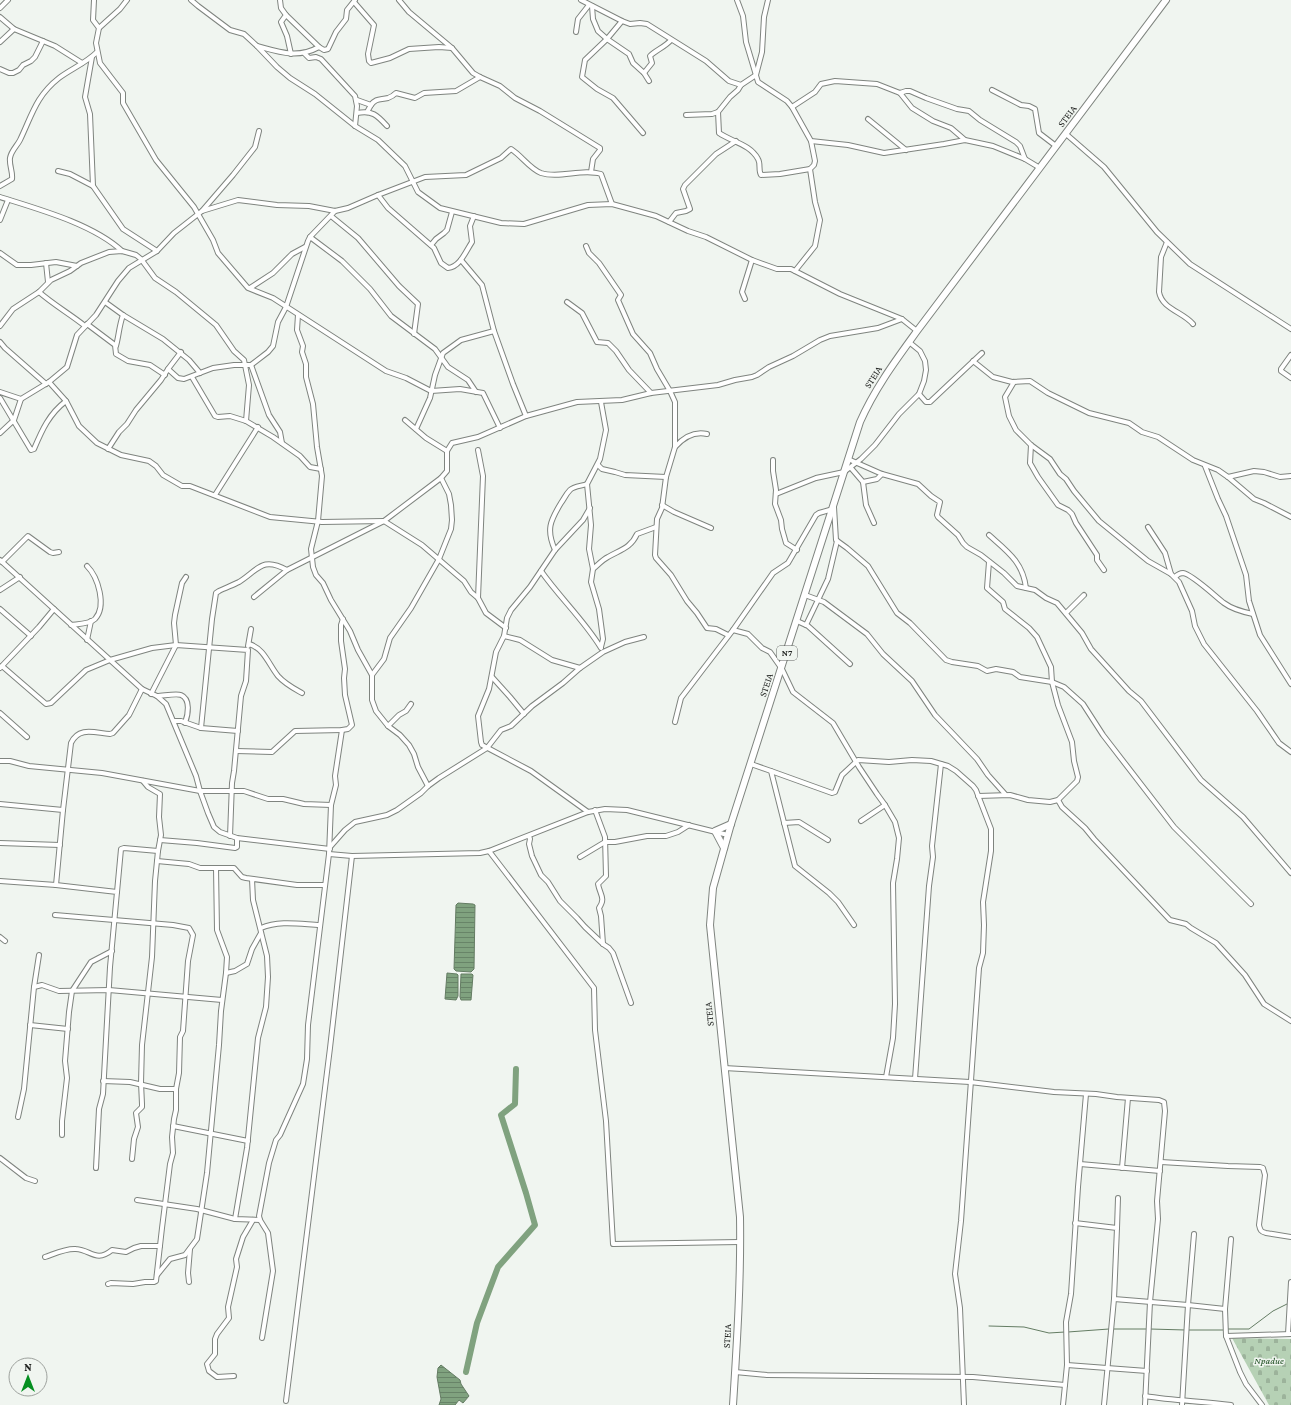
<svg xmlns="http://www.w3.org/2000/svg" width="1291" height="1405" font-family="'Crimson Pro',serif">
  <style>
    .cemetery { fill: url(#cemetery-stones) }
    .water { fill: url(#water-rules); stroke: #647c63 }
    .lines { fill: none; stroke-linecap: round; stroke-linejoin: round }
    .stream { stroke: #647c63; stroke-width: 1 }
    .river { stroke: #80a27f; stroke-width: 6 }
    .street-casing { stroke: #7f847f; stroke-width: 6 }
    .primary-casing { stroke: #7f847f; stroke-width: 8 }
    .street { stroke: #fff; stroke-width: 4 }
    .primary { stroke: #fff; stroke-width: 6 }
    .labels { text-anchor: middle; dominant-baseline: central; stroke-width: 3; stroke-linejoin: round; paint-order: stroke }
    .shield { fill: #f0f5f0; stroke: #606360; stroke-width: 1 }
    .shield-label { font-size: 9px; font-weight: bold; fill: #232523 }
    .street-label { font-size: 10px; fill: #232523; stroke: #f0f5f0 }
    .park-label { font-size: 10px; font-style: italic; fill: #1b4c1e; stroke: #f0f5f0 }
  </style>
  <defs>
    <pattern id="cemetery-stones" width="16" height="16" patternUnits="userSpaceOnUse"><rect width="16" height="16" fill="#b6d1b5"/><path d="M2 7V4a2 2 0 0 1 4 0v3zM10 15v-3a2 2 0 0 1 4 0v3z" fill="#9cb39b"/></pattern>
    <pattern id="water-rules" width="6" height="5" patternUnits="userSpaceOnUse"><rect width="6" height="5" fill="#80a27f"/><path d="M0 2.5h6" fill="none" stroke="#688468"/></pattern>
  </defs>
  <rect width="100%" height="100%" fill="#f0f5f0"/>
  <polygon class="cemetery" points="1232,1338 1291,1339 1291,1405 1269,1405"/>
  <g class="water">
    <polygon points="458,903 473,904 475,905 474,969 471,972 456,971 454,969 456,905"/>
    <polygon points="447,973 457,974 458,975 458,996 456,1000 445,999"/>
    <polygon points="461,974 472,974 473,975 471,1000 461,1000 460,997"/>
    <polygon points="441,1365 460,1380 461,1384 469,1396 463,1403 459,1400 455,1405 439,1405 441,1399 437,1377 438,1368"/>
  </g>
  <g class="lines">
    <g class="stream">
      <polyline points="989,1326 1024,1327 1049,1333 1065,1332"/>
      <polyline points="1112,1329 1147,1329"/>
      <polyline points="1150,1329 1185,1330"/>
      <polyline points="1228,1329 1249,1329 1273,1311 1289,1303"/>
      <polyline points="1188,1330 1225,1330"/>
      <polyline points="1068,1332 1109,1329"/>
    </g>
    <polyline class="river" points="466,1372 477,1323 498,1267 535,1225 526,1193 501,1115 515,1104 516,1069"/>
    <g class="street-casing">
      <g id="street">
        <polyline points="94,0 93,20 99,28"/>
        <polyline points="127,0 120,9 99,28 96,43 100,63 123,93 123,103 156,160 194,207 213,240 218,253 248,288 273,298 386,371 406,378 431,391 460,389 483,393 500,428"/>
        <polyline points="191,0 198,6 230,30 244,34 257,46 277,67 290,78 315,94 355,126 378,140 405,166 418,192 440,208 501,223 524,224 588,205 612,204 656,216 688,231 706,237 752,260 777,269 791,269 840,294 902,319 917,331"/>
        <polyline points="280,0 281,8 286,15 281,22 287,36 291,54"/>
        <polyline points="399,0 409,12 452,48 473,73 480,77 500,86 515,98 540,111 600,148 600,150 593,159 591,172"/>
        <polyline points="581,0 622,21 630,24 640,23 647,24 706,61 729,81 741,85"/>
        <polyline points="737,0 743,16 746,42 758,82 787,101 792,107 811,141 848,145 884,153 944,144 965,140 993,146 1025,159 1040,168"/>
        <polyline points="354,2 374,25 368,54 369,61 371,63 390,58 409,49 439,47 452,48"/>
        <polyline points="592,6 593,19 598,31 607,39 629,54 633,63 644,73 649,81"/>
        <polyline points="0,8 8,0"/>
        <polyline points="286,15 319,47"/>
        <polyline points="0,17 14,29 55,46 82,63"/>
        <polyline points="622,21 607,39 585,60 582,77 597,89 613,98 643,133"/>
        <polyline points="576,32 578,19 589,5"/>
        <polyline points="0,42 14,29"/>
        <path d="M257,46C279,52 297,59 319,47L324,50L328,49L336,32L346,19L347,10L355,0"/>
        <polyline points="304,53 309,58 316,57 321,59 355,96 357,106 355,126"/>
        <polyline points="92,57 85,97 90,114 93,186 123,229 157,251"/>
        <polyline points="0,69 9,73 13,73 19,70 23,65 31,61 35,57 43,41"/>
        <path d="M644,73L652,63L650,56C656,50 665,47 671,40"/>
        <polyline points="992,90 1021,105 1029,106 1035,109 1039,133 1056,146"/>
        <polyline points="900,93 912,108 933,121 951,128 965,140"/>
        <polyline points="357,100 371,105 367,112"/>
        <path d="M371,105C376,98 380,100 388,98C391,97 394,95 396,93L415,98L424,93L456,91L480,77"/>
        <polyline points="792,107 815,92 821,84 835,81 877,84 900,93 906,91 910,91 926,98 957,109 969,111 980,120 1016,142 1020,146 1025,159"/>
        <path d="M718,112L719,133C732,142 750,144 758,159C761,164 758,170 761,175L780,174L810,169"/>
        <path d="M357,113C372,110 377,115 387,126"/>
        <polyline points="686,115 712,114 718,112 730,97 738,90 741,85 756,75 762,52 764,17 768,0"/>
        <polyline points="868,119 906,150"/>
        <polyline points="1066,134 1104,167 1157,232 1190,264 1291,329"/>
        <polyline points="58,171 70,174 93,186"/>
        <path d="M0,186L12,179C13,172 9,165 10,158C11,151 17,146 20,140C32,115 36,96 59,78C71,69 86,63 97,52"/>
        <path d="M378,195L388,208L434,248L441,263L448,268C460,267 466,251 472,242L470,226L474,216"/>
        <path d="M0,197C38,209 93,224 122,251"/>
        <polyline points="202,211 233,175 255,147 259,131"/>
        <polyline points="331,216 358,238 399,286 418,304 414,334"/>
        <polyline points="0,220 8,200"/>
        <polyline points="669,222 676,213 686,211 690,209 683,189 685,185 716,154 736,141"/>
        <polyline points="310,237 342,261 370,289 391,316 435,349 448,367 468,380 476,392"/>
        <path d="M1167,242L1161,257L1159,292C1162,309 1183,312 1193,324"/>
        <polyline points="431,245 436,239 444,233 447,230 452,212"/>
        <polyline points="586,246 589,253 599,263 621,295 618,300 633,334 650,353 657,369 670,391 675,402 675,447 666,477 662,508 657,519 655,555 656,558 671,575 687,601 697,613 707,628 716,629 728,635"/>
        <polyline points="0,253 17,265 31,265 56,262 77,266"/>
        <polyline points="461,260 482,285 494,331 513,384 526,416"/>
        <polyline points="46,263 48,282"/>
        <polyline points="795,271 815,246 820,220 815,202 810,169 814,165 815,161 811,141"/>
        <polyline points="250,288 273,273 292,254 305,247"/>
        <path d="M39,292C54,305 70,314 85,326"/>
        <polyline points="745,299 742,292 752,260"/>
        <polyline points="105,302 123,315 163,339 189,360 200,373"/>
        <polyline points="567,302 582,313 597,342 608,343 616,351 629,370 651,393"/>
        <polyline points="298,315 297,330 303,346 302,352 306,364 306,377 313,404 317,447 322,476 318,521 311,549 313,567 316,575 323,583 331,600 350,631 358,650 372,675 372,700 376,711 388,726 400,735 409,745 414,754 418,767 428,786"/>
        <polyline points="87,324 115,345 116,354 128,361 150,365 165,375"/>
        <polyline points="0,326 13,309 39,292 51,280 70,271 81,263 109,252 122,251 136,255 141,259 155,278 176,292 216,325 234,351 244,360 249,385 246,421"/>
        <polyline points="0,342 5,348 46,384"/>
        <path d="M116,346C119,335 119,326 123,315"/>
        <polyline points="1291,355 1281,369 1281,371 1291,378"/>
        <polyline points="973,361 993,377 1012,382 1030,381 1048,393 1089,413 1129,423 1142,432 1158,437 1193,460 1218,470 1228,477 1254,499 1264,503 1291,517"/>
        <polyline points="251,365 269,415 280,432 282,443"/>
        <polyline points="168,369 181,352"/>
        <polyline points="192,377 215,416 218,417 230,416 246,421 273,437 300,456 310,467 321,469"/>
        <polyline points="49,382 66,401 79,426 97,443 121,455 149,461 156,466 163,475 182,486 190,486 270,517 322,522 384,521 422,545 464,581 471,592 478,598 486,613 506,628"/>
        <polyline points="1014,382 1005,397 1009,416 1016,430 1031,445 1050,459 1060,474 1066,479 1074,491 1099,521 1148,561 1171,574 1179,582 1192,611 1195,626 1204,644 1257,711 1279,743 1291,752"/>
        <path d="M0,392L21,399L49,382L67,367L77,335L96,315L118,281L129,268L157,251L174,233L202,211L238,200L277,205L309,206L335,211L348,208L378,195L425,177L466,175L501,158L511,149C522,156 530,169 541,173C560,179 582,168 601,174L612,204"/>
        <polyline points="919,394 926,402 930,402 982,353"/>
        <path d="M0,398L31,450L34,449C42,430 49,414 66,401"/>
        <polyline points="405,420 426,438 447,451"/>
        <polyline points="416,429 430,398 435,375 443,353 461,340 494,331"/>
        <polyline points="0,433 14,420 21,399"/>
        <polyline points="1031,445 1030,463 1038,477 1058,505 1068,510 1072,514 1076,523 1097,555 1097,560 1104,570"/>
        <path d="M675,447C683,438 694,431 707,434"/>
        <polyline points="108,449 119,432 127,424 136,410 161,380 168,369 178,378 184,379 213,368 234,365 251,365 268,352 273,346 278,322 286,307 308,241 310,237 335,211"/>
        <polyline points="478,450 483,476 478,598"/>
        <polyline points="848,459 882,474 918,484 931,496 940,502 937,515 938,517 958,535 963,543 967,547 981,555 1004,573 1017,586 1035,590 1046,598 1057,603 1082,633 1091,649 1129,691 1141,701 1201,780 1243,817 1291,873"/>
        <polyline points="773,460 773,471 776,490 775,504 781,520 782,529 786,543 797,550"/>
        <polyline points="598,465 602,469 615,472 625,475 666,477"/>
        <polyline points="1205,466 1218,499 1226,516 1246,575 1249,601 1260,635 1291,684"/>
        <polyline points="851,468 863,482 866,505 874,523"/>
        <polyline points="1228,477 1254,471 1264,472 1280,477 1291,476"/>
        <polyline points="863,482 877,479 882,474"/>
        <polyline points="587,484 591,525 589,549 593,569 591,582 599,609 603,639 601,647"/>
        <polyline points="776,494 816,478 844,472 861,459 875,445 899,414 919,394 924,381 926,370 925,361 920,351 909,342"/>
        <polyline points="215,495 258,427"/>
        <polyline points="662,505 674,512 711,528"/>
        <polyline points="834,507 836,540 847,548 868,566 897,613 910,623 946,660 952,662 978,666 987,671 996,669 1013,672 1020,677 1052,682 1064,687 1083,704 1103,735 1174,827 1251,904"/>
        <polyline points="1148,527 1165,553 1171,574"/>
        <path d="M989,535C1007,551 1023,562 1026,588"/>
        <path d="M555,550C546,530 550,521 561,503C564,499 566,494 570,490C574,486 582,486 587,484L600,459L606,430L601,402"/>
        <polyline points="0,560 142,689 157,696 166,704 196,776 200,791 208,813 214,827 220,832 237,838 330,849"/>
        <polyline points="2,562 28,536 50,552 53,553 59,552"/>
        <path d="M593,569C598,565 602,560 608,557C620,550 631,548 637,534L656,527"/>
        <path d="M541,571C560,598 584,620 601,648"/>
        <path d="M1175,577C1177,575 1179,573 1183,573C1192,574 1216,597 1224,603C1232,609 1243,612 1253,614"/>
        <polyline points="0,590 20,577"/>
        <polyline points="805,595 824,602 867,634 883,654 912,681 935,715 977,759 988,775 1005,794"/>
        <polyline points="254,597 287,570"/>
        <polyline points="0,609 31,636"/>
        <polyline points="1066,613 1084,595"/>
        <polyline points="797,621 808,626 850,664"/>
        <path d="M71,625C78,624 90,624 95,619C107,606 98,577 87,566"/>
        <polyline points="806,625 828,579 837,541"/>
        <polyline points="733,630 748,634 762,648 770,652 782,669 793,692 833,723 859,767 877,794 885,805 895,822 899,838 897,859 893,883 895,1004 893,1038 886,1077"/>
        <polyline points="504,636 520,640 552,660 580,668"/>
        <polyline points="87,640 91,621"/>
        <path d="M249,644C264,648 269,665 278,676C285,684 293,688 302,693"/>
        <polyline points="248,646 251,629"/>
        <polyline points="2,666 46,704 51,703 86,670 110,660 152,648 176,645 248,650 246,681 241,696 234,771 232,783 230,836"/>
        <polyline points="0,668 39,627 54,609"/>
        <polyline points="372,675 384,659 390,638 411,608 439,559 451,529 452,520 451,505 449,494 441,478"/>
        <polyline points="492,677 510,697 524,714"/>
        <polyline points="151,694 176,645 174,623 175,615 182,583 186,577"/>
        <path d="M157,696C163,696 176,693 181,695C191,699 188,715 185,723"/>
        <polyline points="0,713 27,737"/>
        <polyline points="174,721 181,721 201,728 238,731"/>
        <polyline points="675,722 681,698 733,630 773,573 788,563 816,515 819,513 833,509"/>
        <polyline points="388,726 399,715 406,711 411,704"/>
        <path d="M201,728L212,619L216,593L219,591C225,588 233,585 239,582C258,570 262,556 287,570L384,521L441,478L447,471V451L452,443L478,437L526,416L577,402L622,400L651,393L718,385L735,380L752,377L757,375L769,367L793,356L820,340L830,336L878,328L902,319"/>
        <polyline points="236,751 272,752 295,731 342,730 348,729 352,725 345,695 344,678 345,669 341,641 341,625 343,619"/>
        <polyline points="0,761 10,761 29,766 102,773 200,791 244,791 268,799 283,799 304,804 331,805"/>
        <polyline points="751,764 771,771 795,866 829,893 838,902 854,925"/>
        <polyline points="771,771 832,793 835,792 842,775 858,760 889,762 912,760 931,761 948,766 956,771 973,786 976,790 991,829 991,851 983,902 984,925 983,953 979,968 961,1221 955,1274 960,1308 964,1405"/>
        <polyline points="978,796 1010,795 1028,800 1050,802 1058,800 1077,781 1078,777 1074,761 1072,742 1058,705 1052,682 1051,667 1037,637 1029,628 1005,609 1003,602 987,588 989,562"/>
        <polyline points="1058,800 1062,807 1085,828 1094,839 1170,920 1186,924 1191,928 1216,943 1245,975 1264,1004 1291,1021"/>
        <polyline points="0,804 63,810"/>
        <path d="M595,810L605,837L606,876L598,884C600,895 606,898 599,908L601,916L603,944"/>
        <polyline points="588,812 531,771 482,745 481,742 478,716 489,689 496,652 504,636 507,618 511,610 530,587 555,550 583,520 590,508"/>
        <polyline points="861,821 885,805"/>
        <polyline points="784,823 799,822 828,840"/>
        <polyline points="529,836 530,839 529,844 532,856 541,875 548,882 560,901 577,918 585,927 603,944 609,948 613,953 631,1003"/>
        <polyline points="160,840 197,843 235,848 237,847 237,838"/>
        <polyline points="0,843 60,845"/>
        <polyline points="330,847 345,830 355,822 387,815 397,810 421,793 428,786 439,778 487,748 501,730 511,726 532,706 563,683 580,668 603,652 625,642 644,637"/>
        <polyline points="489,851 594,988 595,1030 606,1121 613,1244 740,1242"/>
        <polyline points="329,854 352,856 480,853 489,851 588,812 605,809 627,810 728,835"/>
        <polyline points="580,857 605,842 615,842 647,836 666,836 678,832 689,825"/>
        <polyline points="157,861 189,864 200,868 234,868 242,877 246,878 297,885 325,885"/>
        <polyline points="0,881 56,885 117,892 110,967 103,1094 99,1109 96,1168"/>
        <path d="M56,885L63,810L71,743C79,726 95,733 110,734L113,733L129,715L142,689"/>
        <polyline points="117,892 121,849 124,848 158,851"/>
        <polyline points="55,915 173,925 189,928 193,935 188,961 183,1031 180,1037 179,1073 176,1089 176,1110 174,1119 172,1137 173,1153 170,1164 162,1228 156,1281 154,1282 145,1282 133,1284 111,1283 108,1284"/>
        <path d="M261,928C279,920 300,924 320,925"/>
        <polyline points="0,937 5,941"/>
        <polyline points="226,973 235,971 247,964 252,949 261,933"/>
        <polyline points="34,987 39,955"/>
        <polyline points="30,1025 68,1029"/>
        <polyline points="724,1068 970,1082 1054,1092 1096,1094 1117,1097 1159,1100 1164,1102 1165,1111 1157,1201 1158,1219 1150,1302 1145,1405"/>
        <polyline points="915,1079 929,886 933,857 932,846 941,764"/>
        <polyline points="103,1081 130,1082 160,1089 176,1089"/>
        <polyline points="18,1117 24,1089 34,987 42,985 59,991 109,990 222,1000"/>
        <polyline points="173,1126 248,1141"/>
        <polyline points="62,1135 62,1121 67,1078 65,1061 69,1012 72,991 91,962 112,951"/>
        <polyline points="0,1158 26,1178 35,1181"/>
        <polyline points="132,1159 134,1139 138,1127 136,1113 142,1107 142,1104 141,1083 142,1045 152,957 155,881 158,851 161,835 159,817 160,794 148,787 143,781"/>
        <path d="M1161,1162L1228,1166L1260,1167L1263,1168L1265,1175L1259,1225C1260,1230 1261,1232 1266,1233L1291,1237"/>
        <polyline points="1080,1164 1160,1171"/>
        <polyline points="1122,1168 1128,1098"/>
        <polyline points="137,1200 197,1209 235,1219 260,1220"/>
        <polyline points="235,1219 247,1148 258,1038 266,1007 268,977 267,956 253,900 252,879"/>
        <polyline points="1075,1223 1117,1228 1114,1299 1188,1305 1225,1309"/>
        <polyline points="1117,1228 1118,1198"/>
        <polyline points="1231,1239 1225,1309 1226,1336 1240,1372 1246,1384 1262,1405"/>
        <path d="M45,1257C54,1254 66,1248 76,1249C91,1250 96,1263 112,1250L126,1252L134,1248L141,1246H160"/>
        <polyline points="157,1275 170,1259 185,1255 197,1239 207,1173 219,1045 221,1011 226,973 227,957 217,930 216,868"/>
        <polyline points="189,1282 188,1273 190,1249"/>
        <polyline points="1288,1334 1291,1282"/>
        <polyline points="1226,1336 1291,1334"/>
        <polyline points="262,1338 273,1271 268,1233 260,1220 259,1216 269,1163 276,1140 280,1135 303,1084 307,1059 308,1025 329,854 331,805 336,785 335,776 342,730"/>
        <polyline points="1067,1365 1147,1371"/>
        <polyline points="735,1372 767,1375 973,1377 1065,1385"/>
        <polyline points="234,1376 217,1377 209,1371 207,1364 215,1354 215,1339 217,1334 229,1318 228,1307 237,1267 236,1259 243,1237 253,1220"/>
        <path d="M1145,1396C1174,1401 1203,1401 1231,1405"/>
        <polyline points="286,1401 330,1048 352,856"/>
        <polyline points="1063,1405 1067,1365 1066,1322 1071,1294 1078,1187 1086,1094"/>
        <polyline points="1104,1405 1114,1299"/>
        <polyline points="1182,1405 1188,1305 1194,1234"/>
      </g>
    </g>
    <g class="primary-casing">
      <g id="primary">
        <polyline points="724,848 715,831 731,824"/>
        <path d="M733,1405C737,1343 741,1280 740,1217L710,925L713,888L731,824L860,422C875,388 896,360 917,331L1166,0"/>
      </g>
    </g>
    <use href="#street" class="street"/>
    <use href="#primary" class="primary"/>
  </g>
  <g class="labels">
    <rect class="shield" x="777" y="646" width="20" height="14" rx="3"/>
    <g class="shield-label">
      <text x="787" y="653">N7</text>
    </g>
    <g class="street-label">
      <text transform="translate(1067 116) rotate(-53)">STEIA</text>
      <text transform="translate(873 377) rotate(-58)">STEIA</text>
      <text transform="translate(766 685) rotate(-72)">STEIA</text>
      <text transform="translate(709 1014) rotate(-96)">STEIA</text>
      <text transform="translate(727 1336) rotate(-87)">STEIA</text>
    </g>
    <g class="park-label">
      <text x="1269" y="1360">Npadue</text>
    </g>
  </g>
  <g transform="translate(28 1377)"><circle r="19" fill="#f0f5f0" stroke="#9ea29e"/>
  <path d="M0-3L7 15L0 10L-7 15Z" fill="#048f20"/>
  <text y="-6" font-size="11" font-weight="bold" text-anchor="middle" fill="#232523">N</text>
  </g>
</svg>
